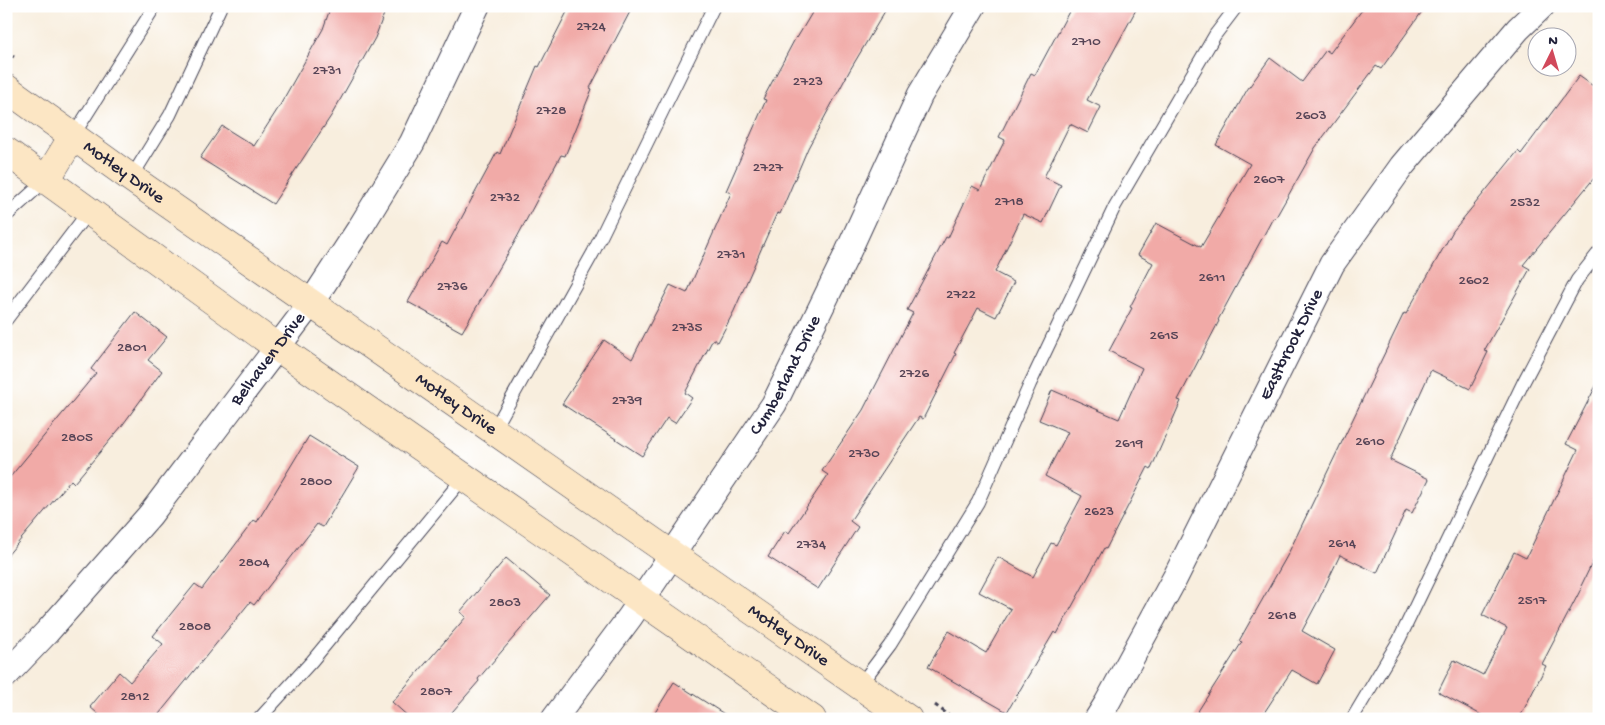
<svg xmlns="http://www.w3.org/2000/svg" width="1605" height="725" viewBox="0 0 1605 725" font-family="'Gochi Hand',sans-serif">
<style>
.building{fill:#f1aaa7}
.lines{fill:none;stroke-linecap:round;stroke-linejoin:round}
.service-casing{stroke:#424153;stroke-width:14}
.minor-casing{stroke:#424153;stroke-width:27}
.secondary-casing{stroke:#424153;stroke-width:29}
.path{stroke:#424153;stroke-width:3;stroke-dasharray:4 4;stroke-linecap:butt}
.service{stroke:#fff;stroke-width:12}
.minor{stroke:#fff;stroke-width:25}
.secondary{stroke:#fce6c4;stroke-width:28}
.labels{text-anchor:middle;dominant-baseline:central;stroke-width:4;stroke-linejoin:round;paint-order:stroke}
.number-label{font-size:15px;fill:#564456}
.street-label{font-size:18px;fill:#22223b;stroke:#fff}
</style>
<rect width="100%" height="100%" fill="#fff"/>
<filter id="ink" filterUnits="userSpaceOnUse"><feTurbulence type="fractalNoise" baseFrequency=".02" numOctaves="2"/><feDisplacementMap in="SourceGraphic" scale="10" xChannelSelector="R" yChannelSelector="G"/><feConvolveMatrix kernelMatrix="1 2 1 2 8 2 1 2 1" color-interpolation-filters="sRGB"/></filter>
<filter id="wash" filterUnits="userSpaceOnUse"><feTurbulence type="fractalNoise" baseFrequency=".0096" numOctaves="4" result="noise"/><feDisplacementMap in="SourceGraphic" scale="20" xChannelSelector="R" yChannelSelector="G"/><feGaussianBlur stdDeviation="1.12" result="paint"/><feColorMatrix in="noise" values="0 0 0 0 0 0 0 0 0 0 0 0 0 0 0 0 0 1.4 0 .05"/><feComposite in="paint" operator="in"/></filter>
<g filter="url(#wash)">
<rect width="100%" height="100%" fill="#f8eede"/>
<g id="blocks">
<!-- building -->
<g class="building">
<path d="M331,6H387L375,38L331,116L273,204L200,158L222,126L254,146L279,107L323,29Z"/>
<path d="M570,6H633L590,88L592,89L565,156L561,155L514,243L462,332L408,302L442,242L447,245L497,152L500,154L537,66L539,67Z"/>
<path d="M816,6H888L850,70L808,148L780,214L777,213L734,311L718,342L713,339L685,393L692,398L675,423L667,418L642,456L562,404L604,340L632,359L670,285L687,293L731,193L726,191L766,100L763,99L796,37L797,38Z"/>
<path d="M1072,6H1138L1087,100L1101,107L1088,133L1070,124L1044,177L1061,185L1043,223L1023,214L995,272L1014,282L996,317L978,308L954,353L956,354L923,419L919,417L850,521L858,527L818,589L768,557L785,531L789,533L828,475L822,471L863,410L913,313L907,310L946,237L948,238L972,186L980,190L1005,140L999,137L1031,73L1035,75Z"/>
<path d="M1365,6H1426L1381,69L1376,66L1315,148L1275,219L1273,218L1218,320L1219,321L1178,400L1181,401L1151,469L1148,467L1106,549L1104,548L1057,634L1054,632L1007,712L928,667L949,631L986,653L1011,609L979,592L998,557L1033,577L1051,543L1056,545L1082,496L1045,476L1068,432L1039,420L1052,390L1119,419L1142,368L1109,351L1132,308L1130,307L1153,263L1138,255L1156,223L1201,247L1250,164L1216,145L1247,90L1270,58L1302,82L1326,50L1330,53Z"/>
<path d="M1579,76L1599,90V172L1523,265L1530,269L1484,351L1488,352L1470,389L1431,370L1390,460L1429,479L1412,513L1406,510L1377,573L1340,555L1318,601L1302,631L1335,650L1317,684L1292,670L1260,719H1193L1242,642L1239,641L1287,556L1404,313L1406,314L1453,231L1518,151L1521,154Z"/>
<path d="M135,312L167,337L148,360L162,371L121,427L74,483L71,480L6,557V482L96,373L91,369Z"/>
<path d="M1599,380V549L1581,586L1582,587L1542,664L1546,666L1519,719H1489L1438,692L1454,660L1483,675L1507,628L1482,615L1514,552L1526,558L1578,450L1566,444Z"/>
<path d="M309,436L359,467L323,527L317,524L254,605L250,602L155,719H104L90,707L119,672L130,682L163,644L153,636L195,584L202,589L254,520L257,522Z"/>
<path d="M506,558L550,595L478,679L479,681L446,719H411L392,702L466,617L460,612Z"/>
<path d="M674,682L732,719H651Z"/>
</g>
</g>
</g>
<g filter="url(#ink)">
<use href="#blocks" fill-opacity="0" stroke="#424153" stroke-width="1"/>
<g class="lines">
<defs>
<g id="service">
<path d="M73,136L155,6"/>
<path d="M131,178L170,115L221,6"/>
<path d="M6,216L46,180"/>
<path d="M6,320L89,211"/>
<path d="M494,430L593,253L714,6"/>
<path d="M860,685L890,645L978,502L1030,384L1115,206L1215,35L1237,6"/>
<path d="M259,719L312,661L464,477"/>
<path d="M1352,719L1399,640L1523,383L1577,280L1599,252"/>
</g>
<g id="minor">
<path id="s1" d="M6,675L47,632L150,515L311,303L360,228L412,143L477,6"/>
<path id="s2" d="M554,719L630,617L774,404L847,254L920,95L973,6"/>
<path id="s3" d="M1097,719L1107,703L1175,578L1332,264L1402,166L1518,29L1542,6"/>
</g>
<g id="secondary">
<path id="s4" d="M6,88L131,178L908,719"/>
<path d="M6,151L277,347L812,719"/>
<path d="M46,180L73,136"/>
</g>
</defs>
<!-- service casing -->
<use href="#service" class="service-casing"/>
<!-- minor casing -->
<use href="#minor" class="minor-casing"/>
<!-- secondary casing -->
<use href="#secondary" class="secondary-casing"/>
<!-- path -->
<g class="path">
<path d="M6,52L14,57"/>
<path d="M935,705L954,719"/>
</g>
<!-- service -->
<use href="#service" class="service"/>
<!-- minor -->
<use href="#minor" class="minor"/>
<!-- secondary -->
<use href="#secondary" class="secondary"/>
</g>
</g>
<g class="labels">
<!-- number labels -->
<g class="number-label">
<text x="591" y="27">2724</text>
<text x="1086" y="42">2710</text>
<text x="327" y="71">2731</text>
<text x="808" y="82">2723</text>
<text x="551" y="111">2728</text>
<text x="1311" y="116">2603</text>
<text x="768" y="168">2727</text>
<text x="1269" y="180">2607</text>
<text x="505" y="198">2732</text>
<text x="1009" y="202">2718</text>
<text x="1525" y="203">2532</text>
<text x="731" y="255">2731</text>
<text x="1212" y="278">2611</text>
<text x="1474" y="281">2602</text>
<text x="452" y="287">2736</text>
<text x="961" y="295">2722</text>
<text x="687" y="328">2735</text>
<text x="1164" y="336">2615</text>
<text x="132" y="348">2801</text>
<text x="914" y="374">2726</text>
<text x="627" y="401">2739</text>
<text x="77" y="438">2805</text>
<text x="1370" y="442">2610</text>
<text x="1129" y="444">2619</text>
<text x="864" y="454">2730</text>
<text x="316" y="482">2800</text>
<text x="1099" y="512">2623</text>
<text x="1342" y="544">2614</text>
<text x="811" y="545">2734</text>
<text x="254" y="563">2804</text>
<text x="1532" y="601">2517</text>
<text x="505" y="603">2803</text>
<text x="1282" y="616">2618</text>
<text x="195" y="627">2808</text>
<text x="436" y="692">2807</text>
<text x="135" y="697">2812</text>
</g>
<!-- street labels -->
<g class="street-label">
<text stroke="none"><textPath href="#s4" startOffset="145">Motley Drive</textPath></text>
<text stroke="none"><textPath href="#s3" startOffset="422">Eastbrook Drive</textPath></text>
<text stroke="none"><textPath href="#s1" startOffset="411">Belhaven Drive</textPath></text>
<text stroke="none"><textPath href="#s2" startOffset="415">Cumberland Drive</textPath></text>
<text stroke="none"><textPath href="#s4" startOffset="550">Motley Drive</textPath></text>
<text stroke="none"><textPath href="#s4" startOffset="955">Motley Drive</textPath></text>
</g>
</g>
<!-- margin -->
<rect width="1605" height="725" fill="none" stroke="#fff" stroke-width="25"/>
<!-- north arrow -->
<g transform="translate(1552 52) rotate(5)"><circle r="24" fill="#ffffff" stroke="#a7a7b1"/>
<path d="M0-4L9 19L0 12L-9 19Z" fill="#d1495b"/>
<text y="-8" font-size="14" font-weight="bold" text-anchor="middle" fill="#22223b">N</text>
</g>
</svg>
